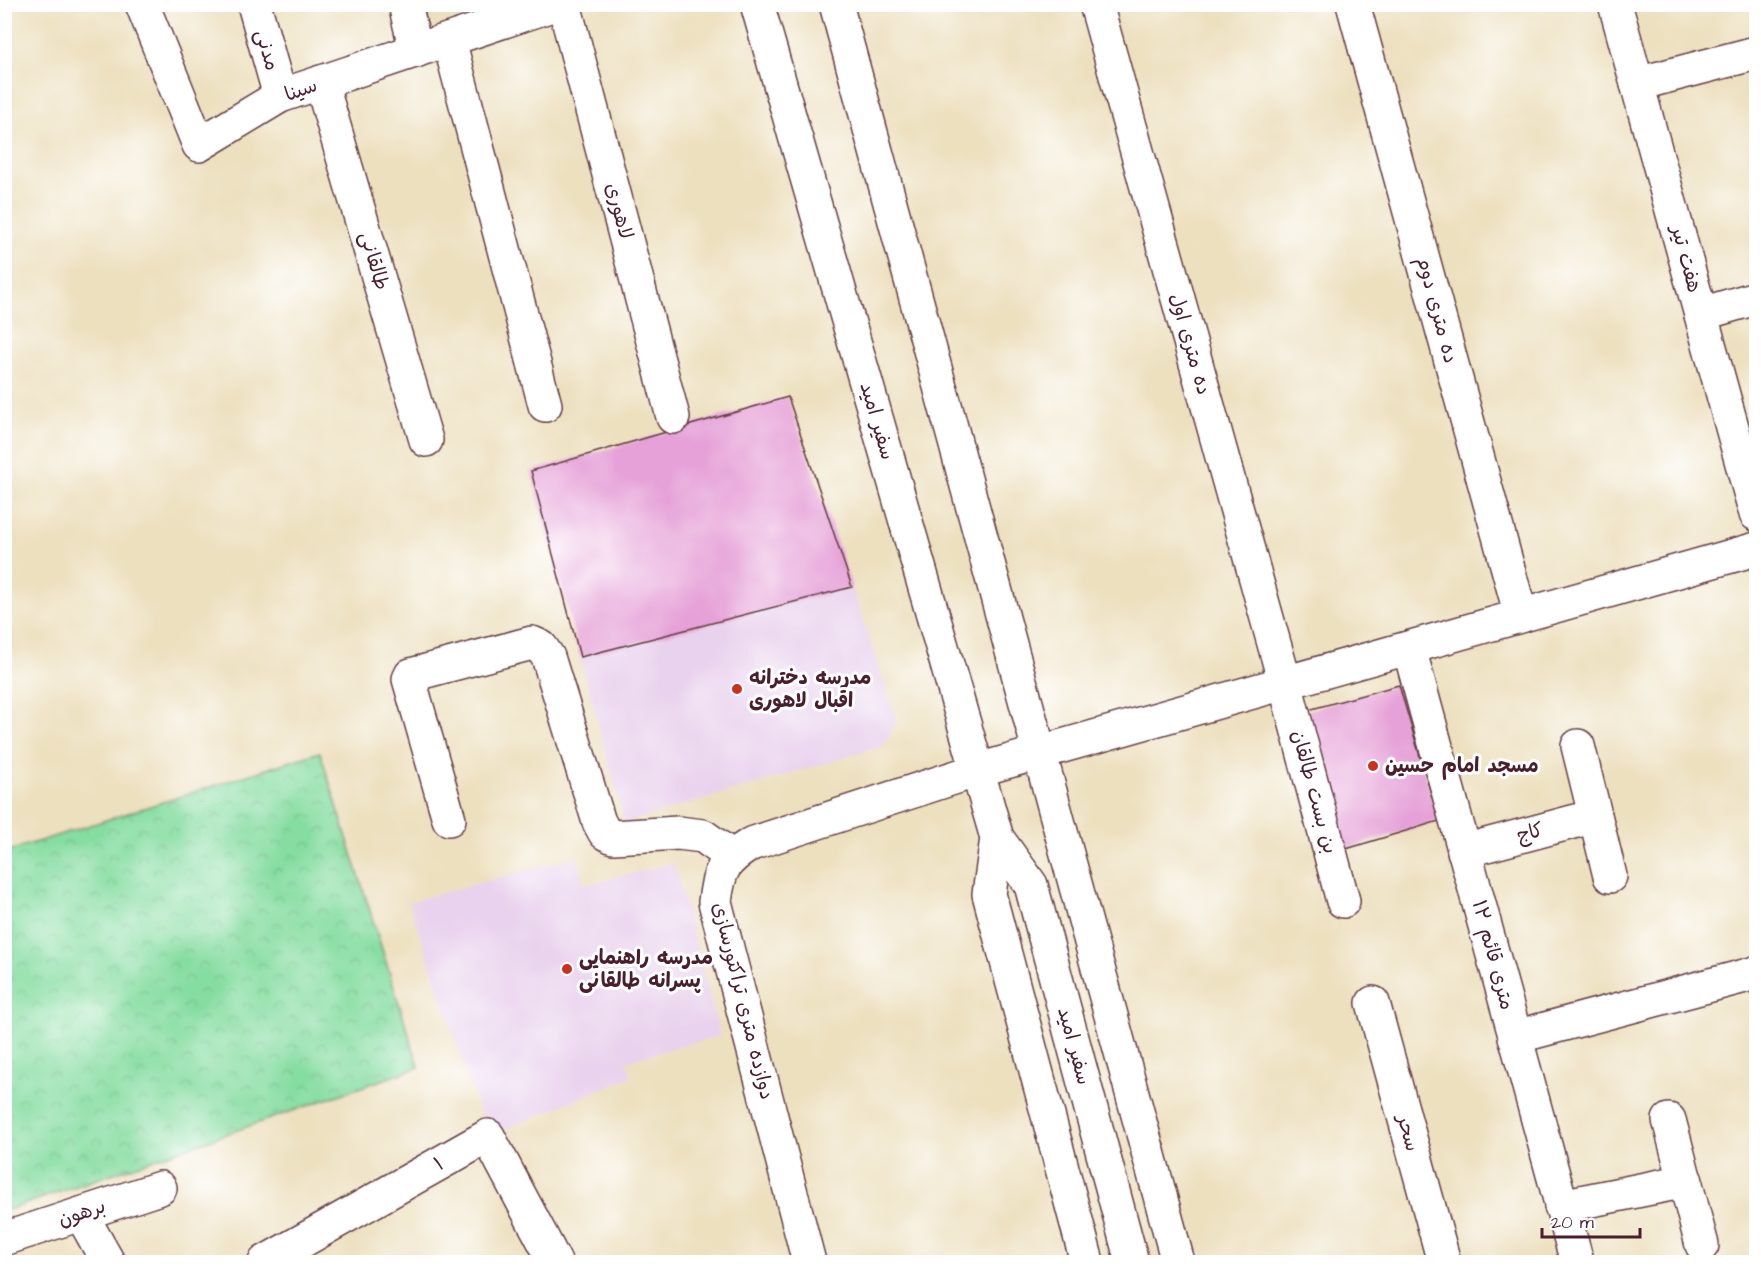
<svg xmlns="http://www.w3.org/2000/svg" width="1761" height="1267" viewBox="0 0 1761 1267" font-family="'Architects Daughter','Playpen Sans Arabic',sans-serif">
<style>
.built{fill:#e9d2ed}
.park{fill:url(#park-crowns);stroke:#687e66;stroke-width:1.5}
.building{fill:#e6a2d8}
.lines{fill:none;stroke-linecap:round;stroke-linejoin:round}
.minor-casing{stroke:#623c41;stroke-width:36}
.major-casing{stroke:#623c41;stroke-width:36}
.minor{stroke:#fff;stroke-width:33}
.major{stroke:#fff;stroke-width:33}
.poi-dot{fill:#c8321e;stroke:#fff;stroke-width:2}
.labels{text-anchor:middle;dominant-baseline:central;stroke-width:6;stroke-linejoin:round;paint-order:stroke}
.street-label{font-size:20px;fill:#4a1f2b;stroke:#fff}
.poi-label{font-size:20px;font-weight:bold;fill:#4a1f2b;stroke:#fff;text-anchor:start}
</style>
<defs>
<pattern id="park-crowns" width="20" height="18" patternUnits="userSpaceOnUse" patternTransform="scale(1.5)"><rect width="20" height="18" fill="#86dda1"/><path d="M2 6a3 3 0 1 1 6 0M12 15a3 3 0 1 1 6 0" fill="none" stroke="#75bd8b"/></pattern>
</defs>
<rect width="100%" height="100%" fill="#fff"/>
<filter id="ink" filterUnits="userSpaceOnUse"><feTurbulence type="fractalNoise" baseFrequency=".0167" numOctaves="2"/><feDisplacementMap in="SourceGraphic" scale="12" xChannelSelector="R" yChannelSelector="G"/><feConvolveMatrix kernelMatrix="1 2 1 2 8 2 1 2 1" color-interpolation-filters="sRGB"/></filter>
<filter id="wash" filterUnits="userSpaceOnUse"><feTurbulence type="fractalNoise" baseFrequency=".008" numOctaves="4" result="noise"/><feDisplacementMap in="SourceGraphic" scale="24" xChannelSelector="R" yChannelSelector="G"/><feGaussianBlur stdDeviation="1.35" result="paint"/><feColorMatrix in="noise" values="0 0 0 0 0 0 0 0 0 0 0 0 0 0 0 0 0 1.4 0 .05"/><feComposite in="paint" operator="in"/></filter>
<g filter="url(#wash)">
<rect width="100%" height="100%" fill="#ede0bf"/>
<!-- built -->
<g class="built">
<path d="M852,587L897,721L883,746L625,823L580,657Z"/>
<path d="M576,857L585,885L674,863L720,1036L626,1061L632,1076L488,1136L409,902Z"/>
</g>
<!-- park -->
<path class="park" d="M320,752L419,1067L5,1211V852Z"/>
<g id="blocks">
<!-- building -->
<g class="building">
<path d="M788,397L852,587L580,657L531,471Z"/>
<path d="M1399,685L1439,821L1346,849L1308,710Z"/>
</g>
</g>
</g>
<g filter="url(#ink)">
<use href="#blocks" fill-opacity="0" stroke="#623c41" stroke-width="1.5"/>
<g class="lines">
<defs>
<g id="minor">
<path d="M142,4L199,145L280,96L555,4"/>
<path d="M254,4L280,96"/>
<path d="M405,4L416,51"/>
<path d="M564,4L673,417"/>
<path d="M836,4L1178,1262"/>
<path d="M1096,4L1285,683L1343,901"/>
<path d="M1353,4L1521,616"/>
<path d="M1615,4L1756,514"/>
<path d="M449,40L545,405"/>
<path d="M321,82L426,440"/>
<path d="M1637,84L1756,53"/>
<path d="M1701,314L1756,298"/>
<path d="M1409,648L1577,1262"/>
<path d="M1578,746L1610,876"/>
<path d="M449,819L409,679L411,675L532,643L541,647L548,657L599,822L605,833L613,837L678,833L703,836L731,856"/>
<path d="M1464,851L1595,816"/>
<path d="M1373,1003L1444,1262"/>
<path d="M1515,1037L1756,973"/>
<path d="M1669,1120L1702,1245"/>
<path d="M1561,1206L1686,1181"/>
<path d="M81,1214L108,1262"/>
<path d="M4,1239L160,1188"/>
<path d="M265,1262L488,1136L555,1262"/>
<path d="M809,1262L715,902C719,870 723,861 751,844L978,770L1756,549"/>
</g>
<g id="major">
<path d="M757,4L997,838L1031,885L1132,1262"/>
<path d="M997,838L989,894L1087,1262"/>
</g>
</defs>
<!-- minor casing -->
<use href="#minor" class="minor-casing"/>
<!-- major casing -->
<use href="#major" class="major-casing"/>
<!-- minor -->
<use href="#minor" class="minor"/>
<!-- major -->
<use href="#major" class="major"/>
</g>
</g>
<!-- markers -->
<g class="poi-dot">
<circle cx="737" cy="689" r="6"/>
<circle cx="1373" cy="766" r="6"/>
<circle cx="567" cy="969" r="6"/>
</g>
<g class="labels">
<!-- street labels -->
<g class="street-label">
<text transform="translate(267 50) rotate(74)">مدنی</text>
<text transform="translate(301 90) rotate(-20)">سینا</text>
<text transform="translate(619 211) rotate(75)">لاهوری</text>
<text transform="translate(1686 259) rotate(75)">هفت تیر</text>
<text transform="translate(374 261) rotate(74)">طالقانی</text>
<text transform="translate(1437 310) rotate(75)">ده متری دوم</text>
<text transform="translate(1190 344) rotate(74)">ده متری اول</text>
<text transform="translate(877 421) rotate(74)">سفیر امید</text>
<text transform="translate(1314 792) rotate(75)">بن بست طالقان</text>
<text transform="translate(1530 833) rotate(-15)">کاج</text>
<text transform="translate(1493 955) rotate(75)">۱۲ متری قائم</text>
<text transform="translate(743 1001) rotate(76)">دوازده متری تراکتورسازی</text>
<text transform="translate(1074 1046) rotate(75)">سفیر امید</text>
<text transform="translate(1408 1133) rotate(75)">سحر</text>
<text transform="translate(439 1164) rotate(-30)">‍۱</text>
<text transform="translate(82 1213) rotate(-18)">برهون</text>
</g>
<!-- poi labels -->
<g class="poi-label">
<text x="749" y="678">مدرسه دخترانه<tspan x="749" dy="23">اقبال لاهوری</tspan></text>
<text x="1385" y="766">مسجد امام حسین</text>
<text x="579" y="958">مدرسه راهنمایی<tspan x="579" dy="23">پسرانه طالقانی</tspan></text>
</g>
</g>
<!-- margin -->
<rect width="1761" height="1267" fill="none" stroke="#fff" stroke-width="24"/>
<!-- scale -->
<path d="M1542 1228v9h98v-9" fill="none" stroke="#4a1f2b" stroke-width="3"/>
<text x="1551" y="1228" font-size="18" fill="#4a1f2b" stroke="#ffffff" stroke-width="4.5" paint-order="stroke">20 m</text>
</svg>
